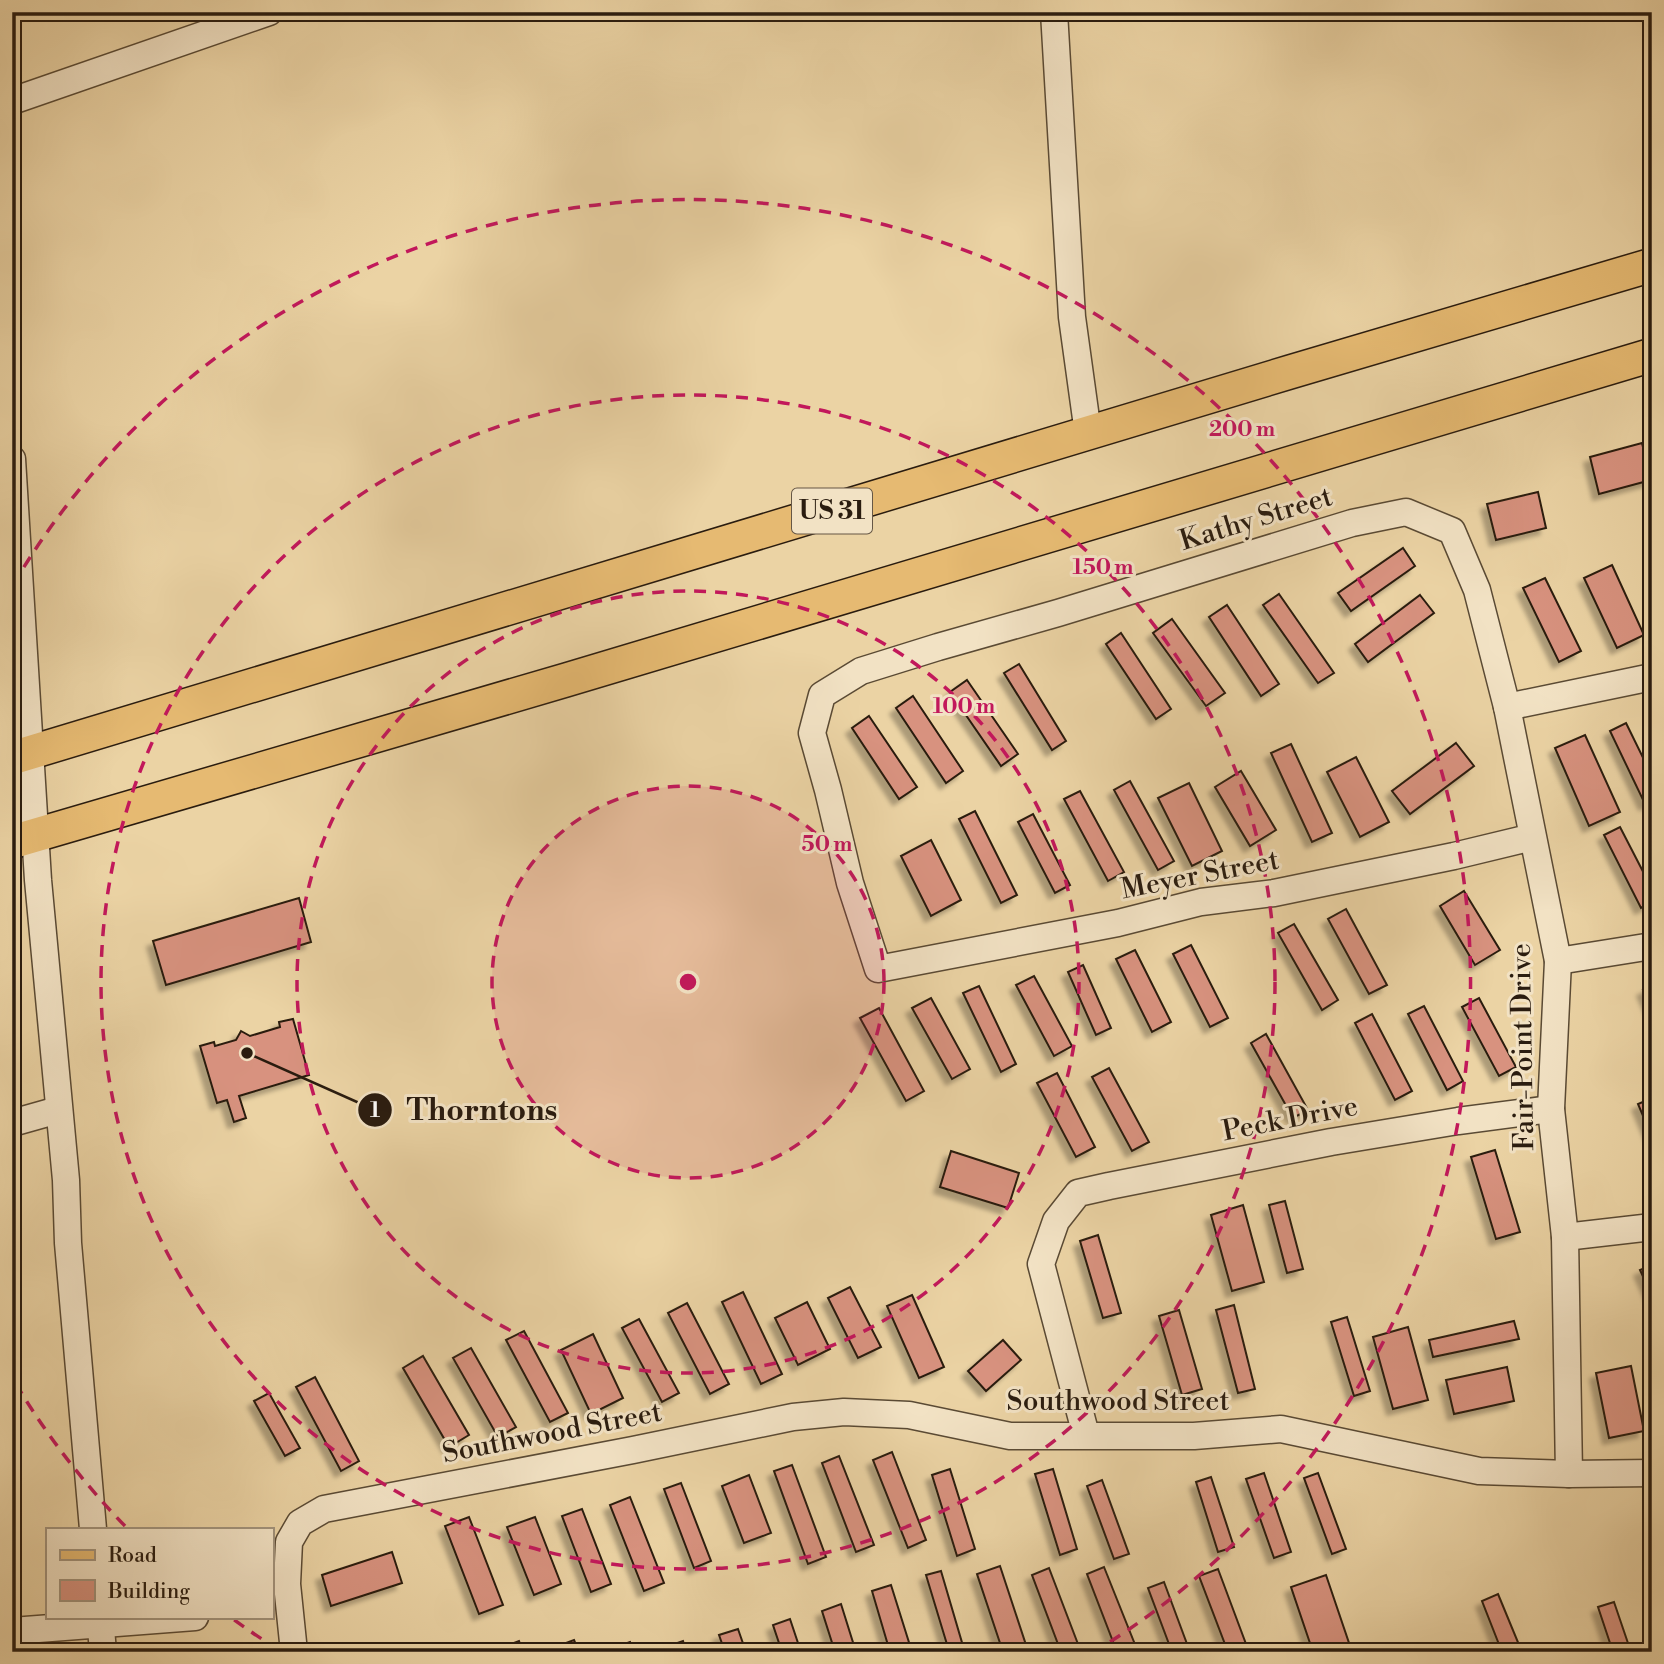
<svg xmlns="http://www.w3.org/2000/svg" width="1664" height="1664" viewBox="0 0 1664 1664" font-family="'Libre Bodoni',serif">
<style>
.building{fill:#d8927f;stroke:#2a1c0f;stroke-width:2;filter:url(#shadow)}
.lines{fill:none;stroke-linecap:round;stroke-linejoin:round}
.minor-casing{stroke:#5a4a34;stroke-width:29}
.major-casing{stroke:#2a1c0f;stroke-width:36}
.minor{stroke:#f2e2c4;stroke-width:26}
.major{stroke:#e6ba72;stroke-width:33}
.ring{fill:none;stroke:#c2185b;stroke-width:3.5;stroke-dasharray:12 9}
.labels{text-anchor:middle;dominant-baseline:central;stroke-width:6;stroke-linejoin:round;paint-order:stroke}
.shield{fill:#f2e2c4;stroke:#665745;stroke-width:2}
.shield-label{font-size:26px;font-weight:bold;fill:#2a1c0f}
.street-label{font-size:28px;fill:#2a1c0f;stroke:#f2e2c4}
.centre{fill:#c2185b;stroke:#f2e2c4;stroke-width:3.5}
.ring-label{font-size:21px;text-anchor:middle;font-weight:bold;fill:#c2185b;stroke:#f2e2c4;stroke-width:6;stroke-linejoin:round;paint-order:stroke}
.leader{fill:none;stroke:#2a1c0f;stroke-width:2.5}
.callout-dot{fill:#2a1c0f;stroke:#f2e2c4;stroke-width:2.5}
.mark-label{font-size:21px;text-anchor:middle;font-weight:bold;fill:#fff}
.callout-label{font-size:30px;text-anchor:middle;font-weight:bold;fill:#2a1c0f;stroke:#f2e2c4;stroke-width:6;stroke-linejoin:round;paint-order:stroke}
</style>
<defs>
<filter id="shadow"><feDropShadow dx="-6" dy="6" stdDeviation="2" flood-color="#0004"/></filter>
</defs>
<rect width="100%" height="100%" fill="#ebd3a4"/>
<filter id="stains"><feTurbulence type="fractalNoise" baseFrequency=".00286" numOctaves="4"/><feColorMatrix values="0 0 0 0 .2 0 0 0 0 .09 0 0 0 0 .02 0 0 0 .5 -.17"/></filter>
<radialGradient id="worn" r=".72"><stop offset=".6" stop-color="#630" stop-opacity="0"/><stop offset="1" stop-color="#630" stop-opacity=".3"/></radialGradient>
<!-- building -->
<g class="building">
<path d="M1642,443L1651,480L1599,494L1590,457Z"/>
<path d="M1538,492L1546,528L1496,540L1487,504Z"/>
<path d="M1403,548L1415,566L1351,611L1338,593Z"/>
<path d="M1612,565L1644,635L1617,648L1584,578Z"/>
<path d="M1545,578L1581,651L1559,662L1523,588Z"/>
<path d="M1279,594L1334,673L1318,683L1263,605Z"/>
<path d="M1420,595L1434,613L1368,662L1355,644Z"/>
<path d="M1227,605L1279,684L1261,696L1209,617Z"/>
<path d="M1172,619L1225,693L1206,706L1153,633Z"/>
<path d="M1121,633L1171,709L1156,719L1106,644Z"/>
<path d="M1019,664L1066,741L1052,750L1004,673Z"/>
<path d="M967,680L1018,754L1001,766L950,692Z"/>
<path d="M913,696L963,771L946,783L896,708Z"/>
<path d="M869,716L917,787L899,799L852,728Z"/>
<path d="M1626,723L1652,776V801L1645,804L1610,731Z"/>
<path d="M1585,735L1620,812L1589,826L1555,748Z"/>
<path d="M1456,743L1474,766L1410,814L1392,791Z"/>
<path d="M1291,744L1332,833L1312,842L1271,753Z"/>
<path d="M1356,757L1389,822L1360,837L1327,772Z"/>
<path d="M1241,771L1276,830L1250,846L1215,787Z"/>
<path d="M1130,781L1174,861L1158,870L1114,790Z"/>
<path d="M1189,783L1222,851L1192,866L1158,798Z"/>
<path d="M1080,791L1124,872L1108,881L1064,799Z"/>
<path d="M975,811L1017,895L1001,903L959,819Z"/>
<path d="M1033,814L1070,885L1055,893L1018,822Z"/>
<path d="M1620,827L1652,889V902L1641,908L1604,835Z"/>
<path d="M931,840L961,900L931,916L901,856Z"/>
<path d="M1464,891L1500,950L1475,965L1440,906Z"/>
<path d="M299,898L311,942L166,985L153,941Z"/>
<path d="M1346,909L1387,985L1369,994L1328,919Z"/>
<path d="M1294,924L1338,1000L1322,1010L1278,933Z"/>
<path d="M1191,945L1228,1018L1210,1027L1173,954Z"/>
<path d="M1135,950L1171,1022L1152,1032L1116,959Z"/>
<path d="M1083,965L1111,1028L1096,1035L1068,972Z"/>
<path d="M1034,976L1072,1046L1054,1056L1016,985Z"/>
<path d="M979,986L1016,1064L1001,1072L963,993Z"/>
<path d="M1652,986V1010L1643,990Z"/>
<path d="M931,998L970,1069L952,1079L912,1008Z"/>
<path d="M1479,998L1516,1067L1499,1076L1462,1007Z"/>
<path d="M1424,1006L1463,1081L1447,1090L1408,1014Z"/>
<path d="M879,1008L924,1091L906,1101L860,1018Z"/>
<path d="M1372,1014L1412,1091L1395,1100L1355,1023Z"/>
<path d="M293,1019L309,1075L239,1096L246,1118L234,1122L227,1100L217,1103L200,1046L214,1042L215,1046L236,1040L241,1031L250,1036L280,1027L279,1022Z"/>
<path d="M1266,1034L1308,1110L1293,1118L1251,1043Z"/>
<path d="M1109,1068L1149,1142L1132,1151L1092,1077Z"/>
<path d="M1057,1073L1095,1147L1076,1157L1037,1083Z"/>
<path d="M1652,1098V1137L1638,1104Z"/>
<path d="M1495,1150L1520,1232L1496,1239L1471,1157Z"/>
<path d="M951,1151L1019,1173L1008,1208L940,1187Z"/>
<path d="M1285,1201L1303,1269L1287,1273L1269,1205Z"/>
<path d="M1243,1205L1264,1282L1232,1291L1211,1215Z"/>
<path d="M1098,1235L1121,1313L1103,1318L1080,1241Z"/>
<path d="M1652,1265V1296L1640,1270Z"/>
<path d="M850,1287L881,1347L858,1358L828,1298Z"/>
<path d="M743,1292L782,1374L761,1384L722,1302Z"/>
<path d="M912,1295L944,1367L919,1378L887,1306Z"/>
<path d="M807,1302L830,1349L798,1365L775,1318Z"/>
<path d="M687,1303L729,1384L710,1394L668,1313Z"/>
<path d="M1234,1305L1255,1389L1238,1393L1216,1310Z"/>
<path d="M1179,1310L1202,1389L1182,1395L1159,1316Z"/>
<path d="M1347,1317L1370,1391L1354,1396L1331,1322Z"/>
<path d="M639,1319L679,1393L662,1402L622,1328Z"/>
<path d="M1514,1321L1519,1339L1433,1357L1429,1340Z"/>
<path d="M1408,1327L1428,1400L1393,1409L1373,1337Z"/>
<path d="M524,1331L568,1413L550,1422L506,1340Z"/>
<path d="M593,1334L623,1398L591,1414L561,1350Z"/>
<path d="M1003,1340L1021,1360L986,1391L968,1371Z"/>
<path d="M471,1348L516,1427L498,1437L453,1358Z"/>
<path d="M423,1356L469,1435L449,1447L403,1368Z"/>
<path d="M1631,1366L1644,1431L1609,1438L1596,1373Z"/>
<path d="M1507,1367L1514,1401L1454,1414L1446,1380Z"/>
<path d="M315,1377L359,1461L341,1471L296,1387Z"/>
<path d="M269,1393L300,1448L285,1456L254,1401Z"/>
<path d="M892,1452L926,1540L908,1548L873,1460Z"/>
<path d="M839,1456L874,1545L856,1552L822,1463Z"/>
<path d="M792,1465L826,1557L808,1564L774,1471Z"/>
<path d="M950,1469L975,1549L957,1556L932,1475Z"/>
<path d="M1053,1469L1077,1549L1060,1555L1035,1474Z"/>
<path d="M1264,1473L1291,1552L1274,1558L1246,1479Z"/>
<path d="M1318,1473L1346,1549L1332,1554L1304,1478Z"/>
<path d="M749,1475L771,1533L744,1543L722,1486Z"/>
<path d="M1211,1477L1234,1547L1218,1552L1196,1482Z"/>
<path d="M1102,1480L1129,1554L1114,1559L1087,1486Z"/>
<path d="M681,1483L711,1561L694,1568L664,1489Z"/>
<path d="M630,1497L664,1583L644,1591L610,1505Z"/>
<path d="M582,1509L611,1584L591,1592L562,1516Z"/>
<path d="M469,1517L503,1605L479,1614L445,1526Z"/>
<path d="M535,1517L561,1584L534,1595L507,1527Z"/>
<path d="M392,1552L402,1583L331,1606L322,1575Z"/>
<path d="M1000,1566L1027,1648L1016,1652H1003L977,1574Z"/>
<path d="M1104,1567L1138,1652H1117L1087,1574Z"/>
<path d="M1049,1568L1081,1652H1061L1032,1575Z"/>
<path d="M1218,1569L1249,1652H1228L1199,1576Z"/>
<path d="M941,1571L963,1646L949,1651L926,1575Z"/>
<path d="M1326,1575L1349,1643L1324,1652H1313L1291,1587Z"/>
<path d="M1164,1582L1190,1652H1172L1148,1588Z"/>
<path d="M891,1585L912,1652H890L872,1591Z"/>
<path d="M1498,1594L1522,1652H1502L1482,1601Z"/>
<path d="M1614,1602L1631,1652H1613L1598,1607Z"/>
<path d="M841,1604L856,1652H835L822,1611Z"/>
<path d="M790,1619L801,1652H782L773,1625Z"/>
<path d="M738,1629L746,1652H725L719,1635Z"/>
<path d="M574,1640L579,1652H557L555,1647Z"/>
<path d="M519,1641L523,1652H502L501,1648Z"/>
<path d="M683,1641L686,1652H667L666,1647Z"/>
<path d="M630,1642L633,1652H614L613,1648Z"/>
</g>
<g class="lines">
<defs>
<g id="minor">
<path d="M1054,12L1072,317L1088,433"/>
<path d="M12,101L269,12"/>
<path d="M12,459L38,880L66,1180L68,1243L93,1529"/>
<path d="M1507,707L1652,677"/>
<path d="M1533,837L1454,856L1274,893L1201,902L1118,923L878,969L850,883L828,790L812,733L822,695L861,671L938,647L1058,613L1352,523L1406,512L1452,531L1477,590L1507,707L1558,961L1551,1109L1565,1237L1569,1474"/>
<path d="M1558,961L1652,946"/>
<path d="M12,1123L58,1110"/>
<path d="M1565,1237L1652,1227"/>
<path d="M1086,1435L1041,1264L1056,1221L1078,1193L1109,1186L1331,1142L1458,1121L1551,1109"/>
<path d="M100,1617L103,1652"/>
<path d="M12,1631L195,1617"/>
<path d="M294,1652L287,1584L289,1542L300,1523L324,1509L633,1450L793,1417L844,1412L909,1415L1010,1436H1194L1281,1429L1479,1471L1569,1474L1652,1473"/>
</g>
<g id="major">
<path d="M12,758L1290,372L1652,265"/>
<path d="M12,842L566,680L1652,355"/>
</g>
</defs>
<!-- minor casing -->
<use href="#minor" class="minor-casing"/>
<!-- major casing -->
<use href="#major" class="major-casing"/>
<!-- minor -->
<use href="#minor" class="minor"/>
<!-- major -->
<use href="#major" class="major"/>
</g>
<!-- distance rings -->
<circle cx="688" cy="982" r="196" fill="#c2185b" fill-opacity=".12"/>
<g class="ring">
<circle cx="688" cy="982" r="196"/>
<circle cx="688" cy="982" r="391"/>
<circle cx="688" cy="982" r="587"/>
<path d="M279 1650A783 783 0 0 1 233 1619M125 1526A783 783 0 0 1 13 1379M13 585A783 783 0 1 1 1097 1650"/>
</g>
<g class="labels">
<!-- shield labels -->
<rect class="shield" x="792" y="488.5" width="80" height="45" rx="5"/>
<g class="shield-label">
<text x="832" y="511">US 31</text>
</g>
<!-- street labels -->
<g class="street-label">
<text transform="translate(1256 519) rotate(-17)">Kathy Street</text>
<text transform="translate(1200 875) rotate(-11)">Meyer Street</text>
<text transform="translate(1523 1047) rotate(-91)">Fair-Point Drive</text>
<text transform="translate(1290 1119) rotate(-11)">Peck Drive</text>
<text x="1118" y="1401">Southwood Street</text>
<text transform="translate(552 1433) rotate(-11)">Southwood Street</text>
</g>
</g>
<circle cx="688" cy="982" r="10" class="centre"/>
<g class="ring-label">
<text x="1242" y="436">200 m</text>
<text x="1103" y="574">150 m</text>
<text x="964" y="713">100 m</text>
<text x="827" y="851">50 m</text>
</g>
<!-- callouts -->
<path class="leader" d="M247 1053L375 1110"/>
<g class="callout-dot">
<circle cx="247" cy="1053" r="7"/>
<circle cx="375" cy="1110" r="18"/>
</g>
<g class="mark-label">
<text x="375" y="1117">1</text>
</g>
<g class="callout-label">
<text x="482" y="1120">Thorntons</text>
</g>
<!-- margin -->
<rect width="1664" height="1664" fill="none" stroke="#ebd3a4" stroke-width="42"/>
<rect x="14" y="14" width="1636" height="1636" fill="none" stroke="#2a1c0f" stroke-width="3.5"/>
<rect x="21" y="21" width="1622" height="1622" fill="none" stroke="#2a1c0f" stroke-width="2"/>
<!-- legend -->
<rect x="46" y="1528" width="228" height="91" fill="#f2e2c4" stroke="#a2937c" stroke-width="2"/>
<rect x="60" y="1550" width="35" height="10" fill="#e6ba72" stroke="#a2937c" stroke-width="2"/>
<text x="108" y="1562" font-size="21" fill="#2a1c0f">Road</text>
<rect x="60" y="1580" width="35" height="21" fill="#d8927f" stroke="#a2937c" stroke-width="2"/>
<text x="108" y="1598" font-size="21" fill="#2a1c0f">Building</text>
<rect width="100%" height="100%" filter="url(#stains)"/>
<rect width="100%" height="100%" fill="url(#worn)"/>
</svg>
